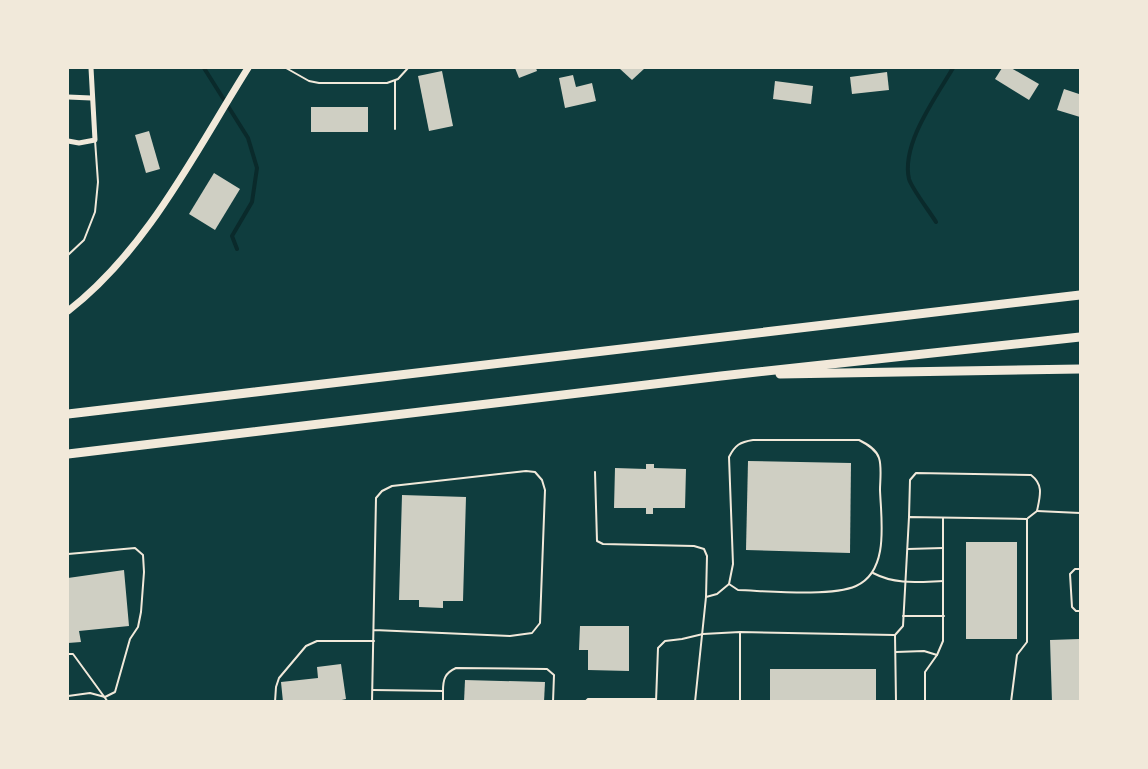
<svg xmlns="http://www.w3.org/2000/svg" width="1148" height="769" viewBox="0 0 1148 769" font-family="Rubik,sans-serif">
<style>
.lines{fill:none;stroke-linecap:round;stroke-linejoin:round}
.stream{stroke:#0a2a2b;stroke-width:4}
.building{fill:#cfcfc3}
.service{stroke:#f1e9da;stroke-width:2}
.minor{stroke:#f1e9da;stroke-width:5}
.tertiary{stroke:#f1e9da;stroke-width:7}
.motorway{stroke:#f1e9da;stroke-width:9}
</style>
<rect width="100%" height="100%" fill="#0f3d3e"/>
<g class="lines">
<!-- stream -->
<g class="stream">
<path d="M204,68L248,138L257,168L252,202L232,236L237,249"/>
<path d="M936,222C930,212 912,189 909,179C901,144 936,97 953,68"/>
</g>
</g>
<!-- building -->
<g class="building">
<path d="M515,68H536L537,71L519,78Z"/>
<path d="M619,68H645L632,80Z"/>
<path d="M1002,68H1011L1039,84L1029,100L995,79Z"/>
<path d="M442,71L453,126L429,131L418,76Z"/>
<path d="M887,72L889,90L852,94L850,77Z"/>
<path d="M573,75L576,87L592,83L596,101L565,108L559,78Z"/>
<path d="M775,81L813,86L811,104L773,99Z"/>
<path d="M1064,89L1079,94L1080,117L1057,110Z"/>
<rect x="311" y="107" width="57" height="25"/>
<path d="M149,131L160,169L146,173L135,135Z"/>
<path d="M214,173L240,189L215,230L189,214Z"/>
<path d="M748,461L851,463L850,553L746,550Z"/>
<path d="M646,464H654V468L686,469L685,508H653V514H646V508H614L615,468L646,469Z"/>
<path d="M402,495L466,497L463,601H443V608L419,607V600H399Z"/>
<rect x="966" y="542" width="51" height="97"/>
<path d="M124,570L129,626L79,631L81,642L68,643V578Z"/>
<path d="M580,626H629V671L588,670V650H579Z"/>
<path d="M1080,639V702H1052L1050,640Z"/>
<path d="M341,664L346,699L333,702H283L281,682L318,678L317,667Z"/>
<rect x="770" y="669" width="106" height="33"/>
<path d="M465,680L545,682L544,702H464Z"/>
</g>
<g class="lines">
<!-- service -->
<g class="service">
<path d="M286,68L309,81L319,83H387L398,79L408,68"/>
<path d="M395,81V129"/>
<path d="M68,255L84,240L95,212L98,182L95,140"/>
<path d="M753,440H859C867,444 876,449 879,458C882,467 880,481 880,490C881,519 890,571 856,586C831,597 768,591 738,590L729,584L733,564L729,457C735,445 740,442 753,440Z"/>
<path d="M595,472L597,541L603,544L694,546L704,549L707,556L706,597"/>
<path d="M1037,511L1080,513"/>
<path d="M909,517L910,480L916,473L1031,475C1044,485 1040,496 1037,511L1028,518"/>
<path d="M908,549L943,548"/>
<path d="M68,554L135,548L143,555L144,572L141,612L138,627L130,639L115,692L105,697L90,693L68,696"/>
<path d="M1080,569H1075L1070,574L1072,607L1076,611H1080"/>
<path d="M873,573C896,585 918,582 943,581"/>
<path d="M903,616H944"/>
<path d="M740,632V702"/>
<path d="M896,652L924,651L937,655"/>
<path d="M68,654H73L108,702"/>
<path d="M373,690L443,691V702"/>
<path d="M443,691C443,679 445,673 456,668L547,669L554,675L553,702"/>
<path d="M275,702L276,687L279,678L306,646L317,641H374"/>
<path d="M372,702L376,498L382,491L392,486L526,471L535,472L542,480L545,490L540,623L532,633L510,636L374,630"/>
<path d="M585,702L588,699H656"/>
<path d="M656,702L658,648L665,641L682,639L703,634L740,632L894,635"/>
<path d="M695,702L706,597L717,594L729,584"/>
<path d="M896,702L895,635L903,626L909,517L1027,519V642L1017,655L1011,702"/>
<path d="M925,702V672L937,655L943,641V518"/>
</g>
<!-- minor -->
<g class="minor">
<path d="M68,97L91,98"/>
<path d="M68,141L79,143L95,140L91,68"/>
</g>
<!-- tertiary -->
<path class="tertiary" d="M68,311C148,249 195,152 248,68"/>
<!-- motorway -->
<g class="motorway">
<path d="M780,374L1080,369"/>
<path d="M68,414L1080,295"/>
<path d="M68,454L721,376L1080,337"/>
</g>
</g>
<!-- border -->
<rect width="1148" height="769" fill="none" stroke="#f1e9da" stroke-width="138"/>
</svg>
